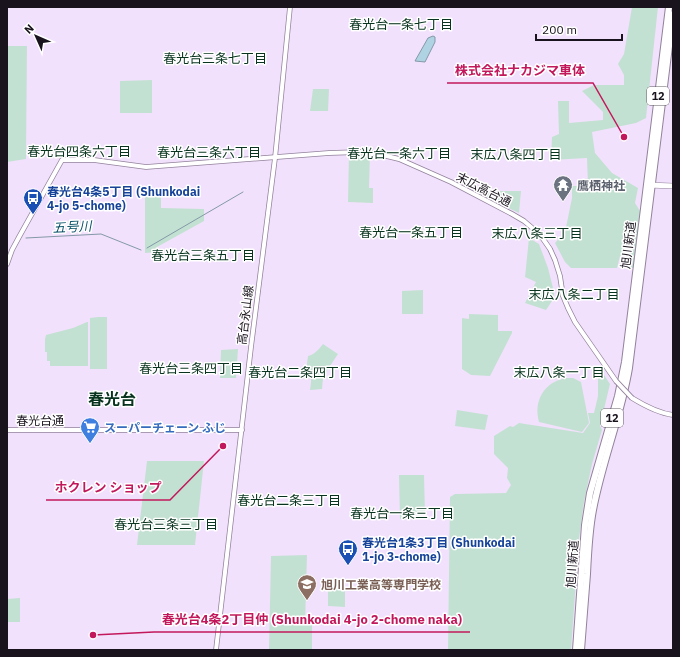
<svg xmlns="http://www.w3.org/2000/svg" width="680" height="657" viewBox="0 0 680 657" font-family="'IBM Plex Sans','Noto Sans JP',sans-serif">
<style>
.green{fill:#c3e1d2}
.water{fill:#b0d3e3;stroke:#8399a8}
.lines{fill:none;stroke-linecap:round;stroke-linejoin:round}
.stream{stroke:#8399a8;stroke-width:1}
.minor-casing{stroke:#92829b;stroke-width:5.5}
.major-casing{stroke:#92829b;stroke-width:6}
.highway-casing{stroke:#92829b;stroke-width:8}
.minor{stroke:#fff;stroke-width:4}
.major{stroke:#fff;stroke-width:5}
.highway{stroke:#fff;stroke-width:6}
.minor-bridge-casing{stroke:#92829b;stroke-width:5.5;stroke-linecap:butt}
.minor-bridge{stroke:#fff;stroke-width:4}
.labels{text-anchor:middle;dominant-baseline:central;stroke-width:3;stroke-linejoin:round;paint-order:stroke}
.shield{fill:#fff;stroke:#5e5a61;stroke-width:1}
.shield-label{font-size:11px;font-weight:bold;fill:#19131d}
.worship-label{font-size:12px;font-weight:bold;fill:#5b616d;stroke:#fff;text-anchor:start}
.street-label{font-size:12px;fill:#19131d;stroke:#fff}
.transit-label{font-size:12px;font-weight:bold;fill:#164399;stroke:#fff;text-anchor:start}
.shop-label{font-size:12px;font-weight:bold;fill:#366cbe;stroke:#fff;text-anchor:start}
.education-label{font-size:12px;font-weight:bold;fill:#785e54;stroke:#fff;text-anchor:start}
.neighbourhood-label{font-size:13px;fill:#08331e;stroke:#fff}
.water-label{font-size:13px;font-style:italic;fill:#095167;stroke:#fff}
.district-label{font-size:16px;font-weight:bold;fill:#08331e;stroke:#fff}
.leader{fill:none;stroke:#c2185b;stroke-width:1.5}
.callout-dot{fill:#c2185b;stroke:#fff;stroke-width:1.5}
.callout-label{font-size:13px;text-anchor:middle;font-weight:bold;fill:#c2185b;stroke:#fff;stroke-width:3;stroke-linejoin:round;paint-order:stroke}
</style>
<rect width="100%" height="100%" fill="#f2e1fc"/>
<!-- green -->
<g class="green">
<path d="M632,7H658L646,118L636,123L592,132L595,153L612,173L638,188L635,203L640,211L634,268H626V255L620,256L617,268H571L565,262L555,243L565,232L572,198V186H588L587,158L551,160L552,137L559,134L558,101H569V123L603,120V112L582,91L594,85H624V75L618,64L624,54Z"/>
<path d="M7,46H27L26,159L7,162Z"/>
<path d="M152,80V113H120V81Z"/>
<path d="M313,89H329L328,111H310Z"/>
<path d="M349,153H370L369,188H373V203L348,202Z"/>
<path d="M145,189H161V208L204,209V221L157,247L156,252L145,253Z"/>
<path d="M28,190H37L40,193L35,202H28Z"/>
<path d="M481,191H521L519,213L480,194Z"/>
<path d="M529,238L539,244L548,268L554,292V298L546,310L525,303L536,282L525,277Z"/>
<path d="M423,290V314H402V291Z"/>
<path d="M469,314L498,315V331H512V333L490,376L471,375L462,369V318L469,319Z"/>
<path d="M98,317H107V369H90V318Z"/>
<path d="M87,322H88V366H50V361H47V352H45V339L46,335L73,328Z"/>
<path d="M323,344L338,354L328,369L323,378L322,389L310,390C311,383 313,375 306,371L308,356C315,354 318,350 323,344Z"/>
<path d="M238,349L236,378H220L221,350Z"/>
<path d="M598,366L610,384L600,426L602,430L592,464L584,502L579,539L571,650H448L450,497L455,494L506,493L511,485L507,478L508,468L494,454V436L510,426L513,427L519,423L583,433L590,423L588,413H594L598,396Z"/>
<path d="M566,378H573L581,382L589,423L582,432L539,422C533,401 544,382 566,378Z"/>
<path d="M457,410L488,415L485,430L455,426Z"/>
<path d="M147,461H204L195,545H137Z"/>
<path d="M399,475H424L425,515L408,516L400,519Z"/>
<path d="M307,555L305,624H312V650H269L271,556Z"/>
<path d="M328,583L345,584V607L328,606Z"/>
<path d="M20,598V622H7V599Z"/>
</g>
<!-- water -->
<path class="water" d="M433,36L435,37V42L425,62L415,61L428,38Z"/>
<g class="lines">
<!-- stream -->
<g class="stream">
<path d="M26,238L101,234L141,250"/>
<path d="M147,248L243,192"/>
</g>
<defs>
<g id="minor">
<path d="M7,264L12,250L19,237L62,160H94L146,167L329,153L360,152L374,153L399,159L451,182L512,214L524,221L537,232L541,236L550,249L555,260L560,276L563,296L568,308L575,322L616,381"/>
<path d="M632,398C645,406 658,413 673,415"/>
<path d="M7,430H242"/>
<path d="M216,650L251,347L275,158L290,7"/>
</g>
<path id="major" d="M648,185L673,186"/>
<g id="highway">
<path d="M576,650L585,525L590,493L618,396L625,362L669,7"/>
<path d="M581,650C583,625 585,599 587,574C588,552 589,531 593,510C602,462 621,416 629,368L673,14"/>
</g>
</defs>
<!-- minor casing -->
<use href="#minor" class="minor-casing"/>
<!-- major casing -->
<use href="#major" class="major-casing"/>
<!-- highway casing -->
<use href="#highway" class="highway-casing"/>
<!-- minor -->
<use href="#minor" class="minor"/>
<!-- major -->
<use href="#major" class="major"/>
<!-- highway -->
<use href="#highway" class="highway"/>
<defs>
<path id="minor-bridge" d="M616,381L632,398"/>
</defs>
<!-- minor-bridge casing -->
<use href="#minor-bridge" class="minor-bridge-casing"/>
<!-- minor-bridge -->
<use href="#minor-bridge" class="minor-bridge"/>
</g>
<!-- icons -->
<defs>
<symbol id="temple-pin" viewBox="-11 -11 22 30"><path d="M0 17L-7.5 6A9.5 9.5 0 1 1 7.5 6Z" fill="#6b7280" stroke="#fff"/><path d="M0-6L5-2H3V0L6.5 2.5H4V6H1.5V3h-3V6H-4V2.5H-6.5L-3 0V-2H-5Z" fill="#fff"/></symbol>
<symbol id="bus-pin" viewBox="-11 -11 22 30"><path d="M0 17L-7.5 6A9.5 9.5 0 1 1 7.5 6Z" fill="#1a4fb4" stroke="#fff"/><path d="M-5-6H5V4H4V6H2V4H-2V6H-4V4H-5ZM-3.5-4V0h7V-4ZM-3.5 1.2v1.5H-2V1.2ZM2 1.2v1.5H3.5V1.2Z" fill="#fff"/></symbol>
<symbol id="supermarket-pin" viewBox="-11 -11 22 30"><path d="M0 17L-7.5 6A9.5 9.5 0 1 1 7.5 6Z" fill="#3f7fe0" stroke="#fff"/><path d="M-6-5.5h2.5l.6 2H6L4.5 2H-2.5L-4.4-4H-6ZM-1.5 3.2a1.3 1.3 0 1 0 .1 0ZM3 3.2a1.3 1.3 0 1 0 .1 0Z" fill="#fff"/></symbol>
<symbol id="school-pin" viewBox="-11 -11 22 30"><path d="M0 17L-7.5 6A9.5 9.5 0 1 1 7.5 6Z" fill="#8d6e63" stroke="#fff"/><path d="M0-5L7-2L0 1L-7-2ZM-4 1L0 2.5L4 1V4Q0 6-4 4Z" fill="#fff"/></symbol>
</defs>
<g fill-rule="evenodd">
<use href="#temple-pin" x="552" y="174" width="22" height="30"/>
<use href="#bus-pin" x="22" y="187" width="22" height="30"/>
<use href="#supermarket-pin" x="79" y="416" width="22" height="30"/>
<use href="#bus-pin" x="337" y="538" width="22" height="30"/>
<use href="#school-pin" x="296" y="573" width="22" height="30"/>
</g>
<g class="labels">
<!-- shield labels -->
<g class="shield">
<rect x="647" y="87" width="22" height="18" rx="3"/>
<rect x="601" y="409" width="22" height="18" rx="3"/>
</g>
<g class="shield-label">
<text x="658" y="96">12</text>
<text x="612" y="418">12</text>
</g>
<!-- worship labels -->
<g class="worship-label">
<text x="577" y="185">鷹栖神社</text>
</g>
<!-- street labels -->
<g class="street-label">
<text transform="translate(484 189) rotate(27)">末広高台通</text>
<text transform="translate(628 245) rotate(-83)">旭川新道</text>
<text transform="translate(245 315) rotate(-83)">高台永山線</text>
<text x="40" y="420">春光台通</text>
<text transform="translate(572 564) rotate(-86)">旭川新道</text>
</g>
<!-- transit labels -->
<g class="transit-label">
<text x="47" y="191">春光台4条5丁目 (Shunkodai<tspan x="47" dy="14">4-jo 5-chome)</tspan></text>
<text x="362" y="542">春光台1条3丁目 (Shunkodai<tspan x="362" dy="14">1-jo 3-chome)</tspan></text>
</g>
<!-- shop labels -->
<g class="shop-label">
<text x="104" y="427">スーパーチェーン ふじ</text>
</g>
<!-- education labels -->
<g class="education-label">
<text x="321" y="584">旭川工業高等専門学校</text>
</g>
<!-- neighbourhood labels -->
<g class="neighbourhood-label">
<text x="401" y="24">春光台一条七丁目</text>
<text x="215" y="58">春光台三条七丁目</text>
<text x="79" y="151">春光台四条六丁目</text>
<text x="209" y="152">春光台三条六丁目</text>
<text x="399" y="153">春光台一条六丁目</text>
<text x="516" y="154">末広八条四丁目</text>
<text x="411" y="232">春光台一条五丁目</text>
<text x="537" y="233">末広八条三丁目</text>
<text x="203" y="255">春光台三条五丁目</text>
<text x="574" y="294">末広八条二丁目</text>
<text x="191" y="368">春光台三条四丁目</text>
<text x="300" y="372">春光台二条四丁目</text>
<text x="559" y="372">末広八条一丁目</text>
<text x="289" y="500">春光台二条三丁目</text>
<text x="402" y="513">春光台一条三丁目</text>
<text x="166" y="524">春光台三条三丁目</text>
</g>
<!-- water labels -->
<g class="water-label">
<text transform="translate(72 227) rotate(-3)">五号川</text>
</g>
<!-- district labels -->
<g class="district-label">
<text x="112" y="399">春光台</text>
</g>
</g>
<!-- callouts -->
<path class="leader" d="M624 137L593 83H447M223 446L170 500H46M93 635L154 632H470"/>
<g class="callout-dot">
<circle cx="624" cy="137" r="4"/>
<circle cx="223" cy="446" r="4"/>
<circle cx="93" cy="635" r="4"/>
</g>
<g class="callout-label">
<text x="520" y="75">株式会社ナカジマ車体</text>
<text x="108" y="492">ホクレン ショップ</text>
<text x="312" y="624">春光台4条2丁目仲 (Shunkodai 4-jo 2-chome naka)</text>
</g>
<!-- border -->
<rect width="680" height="657" fill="none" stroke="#19131d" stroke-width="16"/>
<!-- north arrow -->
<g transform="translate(36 36) rotate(315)" stroke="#ffffff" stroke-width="3" paint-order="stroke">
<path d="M0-3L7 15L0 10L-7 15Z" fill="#19131d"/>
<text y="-6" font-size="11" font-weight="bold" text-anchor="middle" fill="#19131d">N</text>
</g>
<!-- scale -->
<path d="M536 34v6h86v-6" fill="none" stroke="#19131d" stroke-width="2"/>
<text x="542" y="34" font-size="12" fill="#19131d" stroke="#ffffff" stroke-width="3" paint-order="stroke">200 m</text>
</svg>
